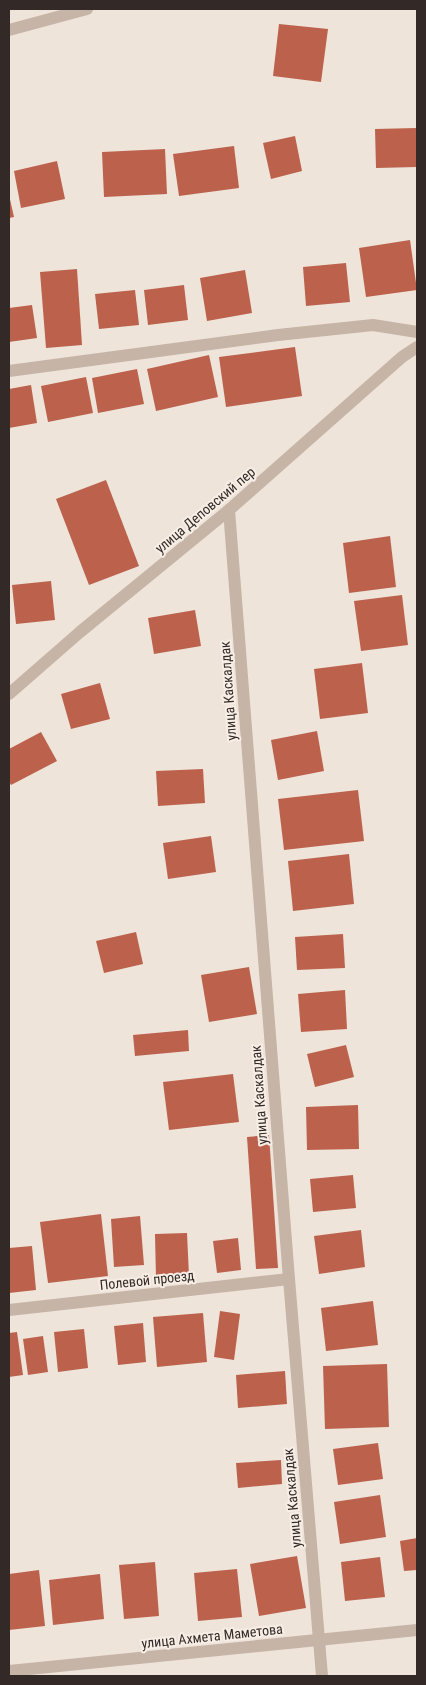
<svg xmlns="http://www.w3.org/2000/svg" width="426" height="1685" viewBox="0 0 426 1685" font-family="'Roboto Condensed',sans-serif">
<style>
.building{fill:#bb614c}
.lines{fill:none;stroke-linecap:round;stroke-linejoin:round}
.minor{stroke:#c6b4a7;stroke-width:12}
.labels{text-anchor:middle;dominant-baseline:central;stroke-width:4;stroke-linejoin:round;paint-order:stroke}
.street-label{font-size:14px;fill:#332a27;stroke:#f7eee6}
</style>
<rect width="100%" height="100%" fill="#efe4da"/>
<!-- building -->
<g class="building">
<path d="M279,24L328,29L321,82L273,76Z"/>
<path d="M417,128V167L376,168L375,129Z"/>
<path d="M295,136L302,171L271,179L263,143Z"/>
<path d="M234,146L239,188L179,196L173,154Z"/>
<path d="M165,149L167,194L104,197L102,152Z"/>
<path d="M57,161L65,199L21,208L14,171Z"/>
<path d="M9,195L14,217L9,218Z"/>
<path d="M410,240L417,290L366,297L359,248Z"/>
<path d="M346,263L350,302L306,306L303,267Z"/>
<path d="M77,269L82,345L46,348L40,272Z"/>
<path d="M245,270L252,313L207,321L200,278Z"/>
<path d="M184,285L188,320L148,325L144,290Z"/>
<path d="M135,290L139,325L99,329L95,294Z"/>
<path d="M32,305L37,338L9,342V308Z"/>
<path d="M295,347L302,396L226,407L219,357Z"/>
<path d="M209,355L218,397L156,411L147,369Z"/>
<path d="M137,369L144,404L98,413L92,378Z"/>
<path d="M86,377L93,413L48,422L41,386Z"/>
<path d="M31,385L37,423L9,428V389Z"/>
<path d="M106,480L139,566L89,585L56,499Z"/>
<path d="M390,536L396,587L349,593L343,543Z"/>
<path d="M51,581L55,620L16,624L12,585Z"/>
<path d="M402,595L408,645L361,651L354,601Z"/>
<path d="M195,610L201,646L154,654L148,618Z"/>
<path d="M362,663L368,713L320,719L314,669Z"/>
<path d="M100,683L110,719L71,729L61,694Z"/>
<path d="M317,731L324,771L278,780L271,740Z"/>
<path d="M41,732L57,761L11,785L9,781V749Z"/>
<path d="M203,769L205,803L158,806L156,771Z"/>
<path d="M358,790L364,841L284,850L278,799Z"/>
<path d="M211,836L216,872L168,879L163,843Z"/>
<path d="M349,854L354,904L293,911L288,861Z"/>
<path d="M136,932L143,964L104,973L96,941Z"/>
<path d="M343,934L345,968L297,970L295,937Z"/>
<path d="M249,967L257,1014L209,1022L201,975Z"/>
<path d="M345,990L347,1029L301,1032L298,994Z"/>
<path d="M188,1030L189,1051L135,1056L133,1035Z"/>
<path d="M346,1045L354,1077L315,1087L307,1054Z"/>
<path d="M233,1074L239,1122L169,1130L163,1082Z"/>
<path d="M358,1105L359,1149L307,1150L306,1107Z"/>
<path d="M269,1135L278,1268L256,1269L247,1137Z"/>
<path d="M353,1175L356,1208L313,1212L310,1179Z"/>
<path d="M101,1214L108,1276L48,1283L40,1222Z"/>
<path d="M140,1216L144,1265L114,1267L111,1219Z"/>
<path d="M361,1230L365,1267L319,1274L314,1236Z"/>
<path d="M187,1233L189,1276L156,1278L155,1234Z"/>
<path d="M238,1238L241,1270L217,1273L213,1241Z"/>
<path d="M32,1246L36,1290L9,1293V1248Z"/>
<path d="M373,1301L378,1345L326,1351L321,1308Z"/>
<path d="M220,1311L240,1314L234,1360L214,1357Z"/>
<path d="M203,1313L207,1362L157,1367L153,1317Z"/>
<path d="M143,1323L146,1362L118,1365L114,1326Z"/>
<path d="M84,1329L88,1368L58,1372L54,1332Z"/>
<path d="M17,1332L23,1375L9,1377V1333Z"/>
<path d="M43,1336L48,1372L28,1375L23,1339Z"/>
<path d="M387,1364L389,1427L325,1429L323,1366Z"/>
<path d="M285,1371L287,1404L238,1408L236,1375Z"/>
<path d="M378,1443L383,1479L338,1485L333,1449Z"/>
<path d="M281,1460L282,1484L238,1488L236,1463Z"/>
<path d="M380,1495L386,1537L340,1544L334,1502Z"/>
<path d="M417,1538V1570L404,1571L400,1541Z"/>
<path d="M297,1556L306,1608L259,1616L250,1564Z"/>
<path d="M380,1557L385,1597L345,1601L341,1562Z"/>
<path d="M155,1562L159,1616L124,1619L119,1565Z"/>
<path d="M237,1569L242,1617L198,1621L194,1573Z"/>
<path d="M39,1570L45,1626L9,1630V1574Z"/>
<path d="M100,1574L104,1619L53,1625L49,1580Z"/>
</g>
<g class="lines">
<!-- minor -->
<g class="minor">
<path d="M9,30L87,9"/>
<path d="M9,371L278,335L373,325L417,332"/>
<path d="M229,510L289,1279L322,1676"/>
<path d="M9,694L80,632L229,510L402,357L417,347"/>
<path d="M9,1310L289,1279"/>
<path d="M9,1671L417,1630"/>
</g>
</g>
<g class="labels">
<!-- street labels -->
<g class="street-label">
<text transform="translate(205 510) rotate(-40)">улица Деповский пер</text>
<text transform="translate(228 691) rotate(-94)">улица Каскалдак</text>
<text transform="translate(259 1095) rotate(-94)">улица Каскалдак</text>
<text transform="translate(147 1280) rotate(-6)">Полевой проезд</text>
<text transform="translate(292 1498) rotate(-95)">улица Каскалдак</text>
<text transform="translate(212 1636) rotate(-6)">улица Ахмета Маметова</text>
</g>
</g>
<!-- border -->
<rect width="426" height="1685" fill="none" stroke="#332a27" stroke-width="20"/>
</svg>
